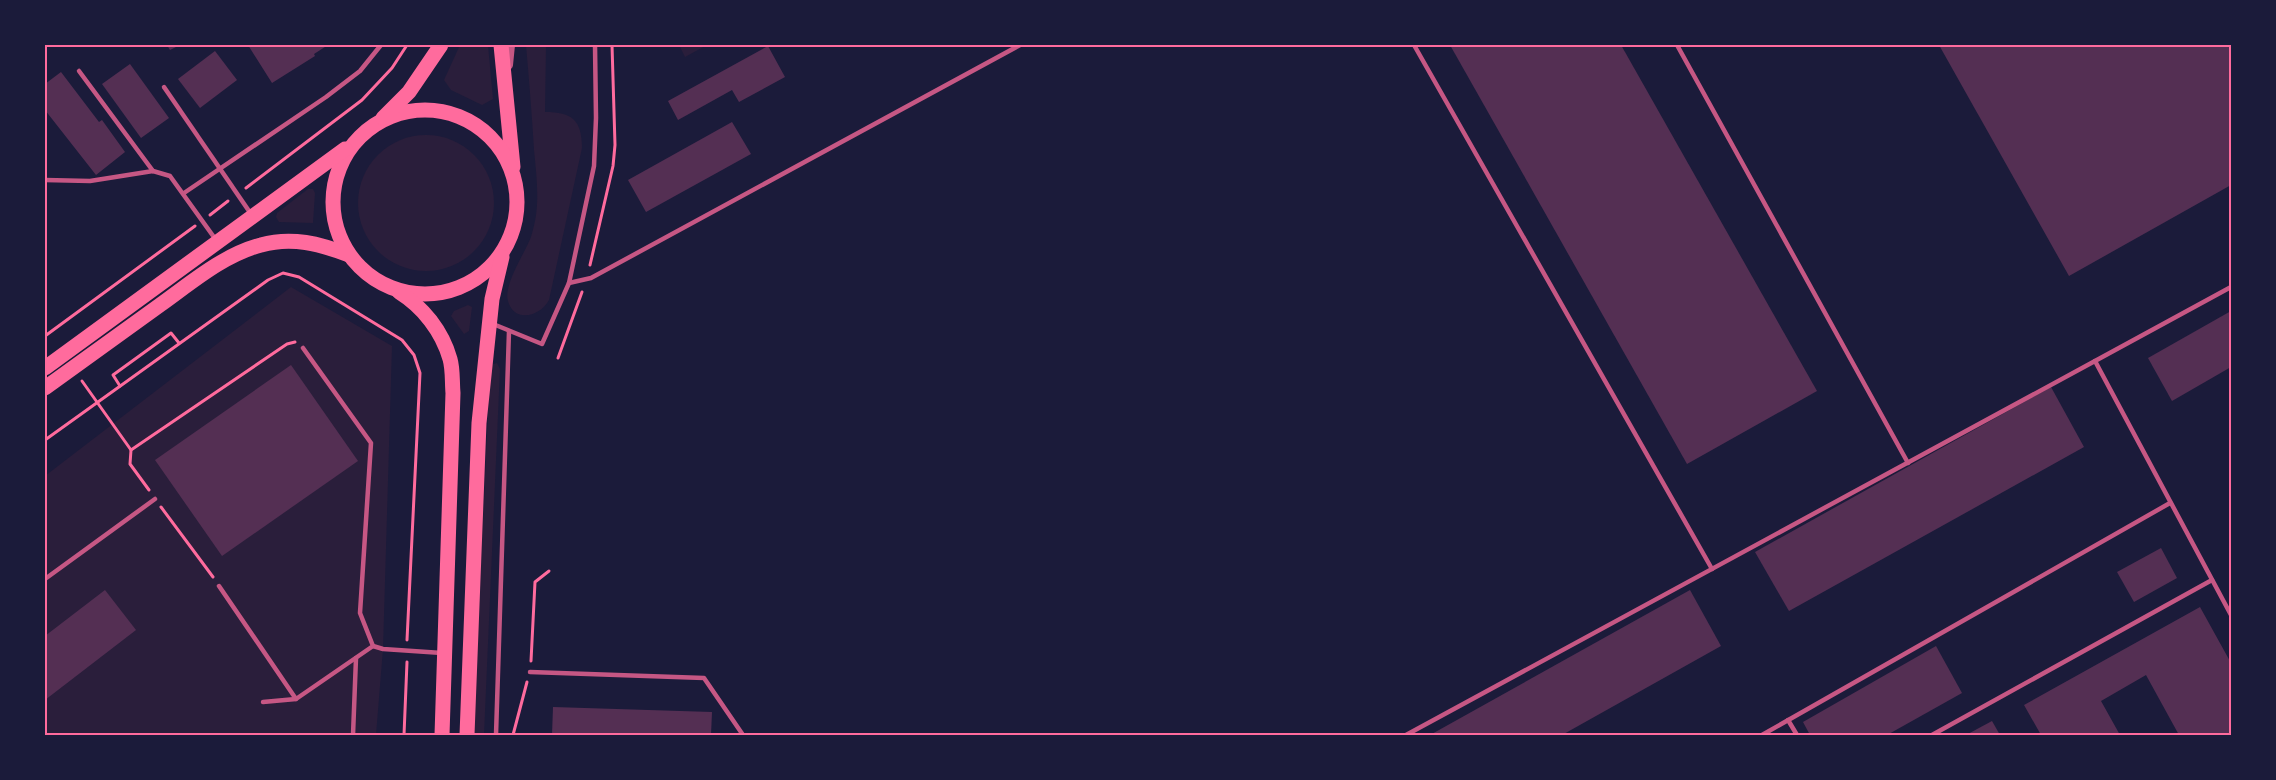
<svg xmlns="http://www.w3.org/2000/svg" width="2276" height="780" viewBox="0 0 2276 780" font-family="'Golos Text',sans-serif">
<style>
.green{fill:#2a1e3b}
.building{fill:#542f53}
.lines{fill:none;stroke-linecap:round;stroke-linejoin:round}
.path{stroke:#ff6b9d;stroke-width:3}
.service{stroke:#c65784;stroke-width:4.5}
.tertiary{stroke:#c65784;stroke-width:10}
.primary{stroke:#ff6b9d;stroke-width:15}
.neatline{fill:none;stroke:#ff6b9d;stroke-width:2}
</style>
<rect width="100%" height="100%" fill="#1b1b3a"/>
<!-- green -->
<g class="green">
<path d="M460,45H488L493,99L482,105L451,90L444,80Z"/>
<path d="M526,45H568L546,46L545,112C572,112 582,120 582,148L549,300C540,317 514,323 508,301C503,285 525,253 531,237C533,230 535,222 536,215C539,194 536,171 534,150C532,115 529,80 526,45Z"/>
<path d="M679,45H707L685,57Z"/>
<circle cx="426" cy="203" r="68"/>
<path d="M308,189H313L315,193L313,223L279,222L276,217L277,213Z"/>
<path d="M291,287L392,346L383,649L376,735H45V476Z"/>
<path d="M468,305L472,307L469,331L464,334L451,316L454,311Z"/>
<path d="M497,363L500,369L484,735H473L490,368L493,364Z"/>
</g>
<!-- building -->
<g class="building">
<path d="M167,45H180L170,50Z"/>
<path d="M248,45H328L314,54L315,56L272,83Z"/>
<path d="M1450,45H1621L1817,391L1687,464Z"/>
<path d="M1939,45H2231V185L2069,276Z"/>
<path d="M768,46L785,77L739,102L732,90L678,120L668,101Z"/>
<path d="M215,51L237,80L200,108L178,79Z"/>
<path d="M130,64L169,118L141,138L102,84Z"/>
<path d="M61,72L99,122L102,120L125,152L96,175L45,110V84Z"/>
<path d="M732,122L751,154L646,212L628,180Z"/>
<path d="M2231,311V367L2172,401L2148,358Z"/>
<path d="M291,365L358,461L222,556L155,460Z"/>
<path d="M2051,387L2084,447L1789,611L1755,552Z"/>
<path d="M2161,548L2177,578L2134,602L2117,572Z"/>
<path d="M105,590L136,630L45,700V636Z"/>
<path d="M1690,590L1721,646L1562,735H1430Z"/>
<path d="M2200,607L2231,663V735H2179L2146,675L2101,701L2120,735H2041L2024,705Z"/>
<path d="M1936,646L1962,693L1887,735H1810L1803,722Z"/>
<path d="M553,707L712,712L711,735H552Z"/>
<path d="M1992,721L2000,735H1966Z"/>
</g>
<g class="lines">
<!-- path -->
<g class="path">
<path d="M246,188L362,100L392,68L407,45"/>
<path d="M210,215L228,201"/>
<path d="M590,265L613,166L615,145L612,45"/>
<path d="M45,336L195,226"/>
<path d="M558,358L582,292"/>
<path d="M82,381L131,450"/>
<path d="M120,386L113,375L171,333L179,343"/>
<path d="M45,440L268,280L283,273L299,277L402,340L414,355L420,373L407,640"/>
<path d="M149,490L130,464L131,450L287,344L295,342"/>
<path d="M161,507L213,577"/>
<path d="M531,661L535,582L549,571"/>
<path d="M404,735L407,662"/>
<path d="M513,735L527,682"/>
</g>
<!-- service -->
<g class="service">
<path d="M1414,45L1712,569"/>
<path d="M1677,45L1908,463"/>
<path d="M79,71L153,171"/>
<path d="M164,87L251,214"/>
<path d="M45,180L90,181L153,171L170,176L216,240"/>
<path d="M184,193L326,97L360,71L381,45"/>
<path d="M569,283L591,278L1020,45"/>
<path d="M2231,287L2095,361L2231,615"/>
<path d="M493,324L542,344L569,283L594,166L596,118L595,45"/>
<path d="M45,579L155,499"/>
<path d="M219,586L296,699L373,646L360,613L371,443L303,348"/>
<path d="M373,646L383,649L442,653"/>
<path d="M530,672L704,678L743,735"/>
<path d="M263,702L296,699"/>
<path d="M1788,720L1797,735"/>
<path d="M353,735L356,658"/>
<path d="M496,735L509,331"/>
<path d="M1406,735L2095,361"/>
<path d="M1762,735L2170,503"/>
<path d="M1932,735L2212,580"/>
</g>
<!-- tertiary -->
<path class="tertiary" d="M508,65L510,45"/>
<!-- primary -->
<g class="primary">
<path d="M501,45L513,167"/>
<circle cx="425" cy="202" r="92"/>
<path d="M383,118L409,92L441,45"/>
<path d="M399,292C423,307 442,331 450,359C453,369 452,382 453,393L442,735"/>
<path d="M45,368L345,149"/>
<path d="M45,388C83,361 121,333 160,305C191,283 223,255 261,245C292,236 320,244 349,255"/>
<path d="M467,735L479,423L492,299L502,257"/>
</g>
</g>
<!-- border -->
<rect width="2276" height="780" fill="none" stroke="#1b1b3a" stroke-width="93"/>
<rect x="46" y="46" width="2184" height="688" class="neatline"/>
</svg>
